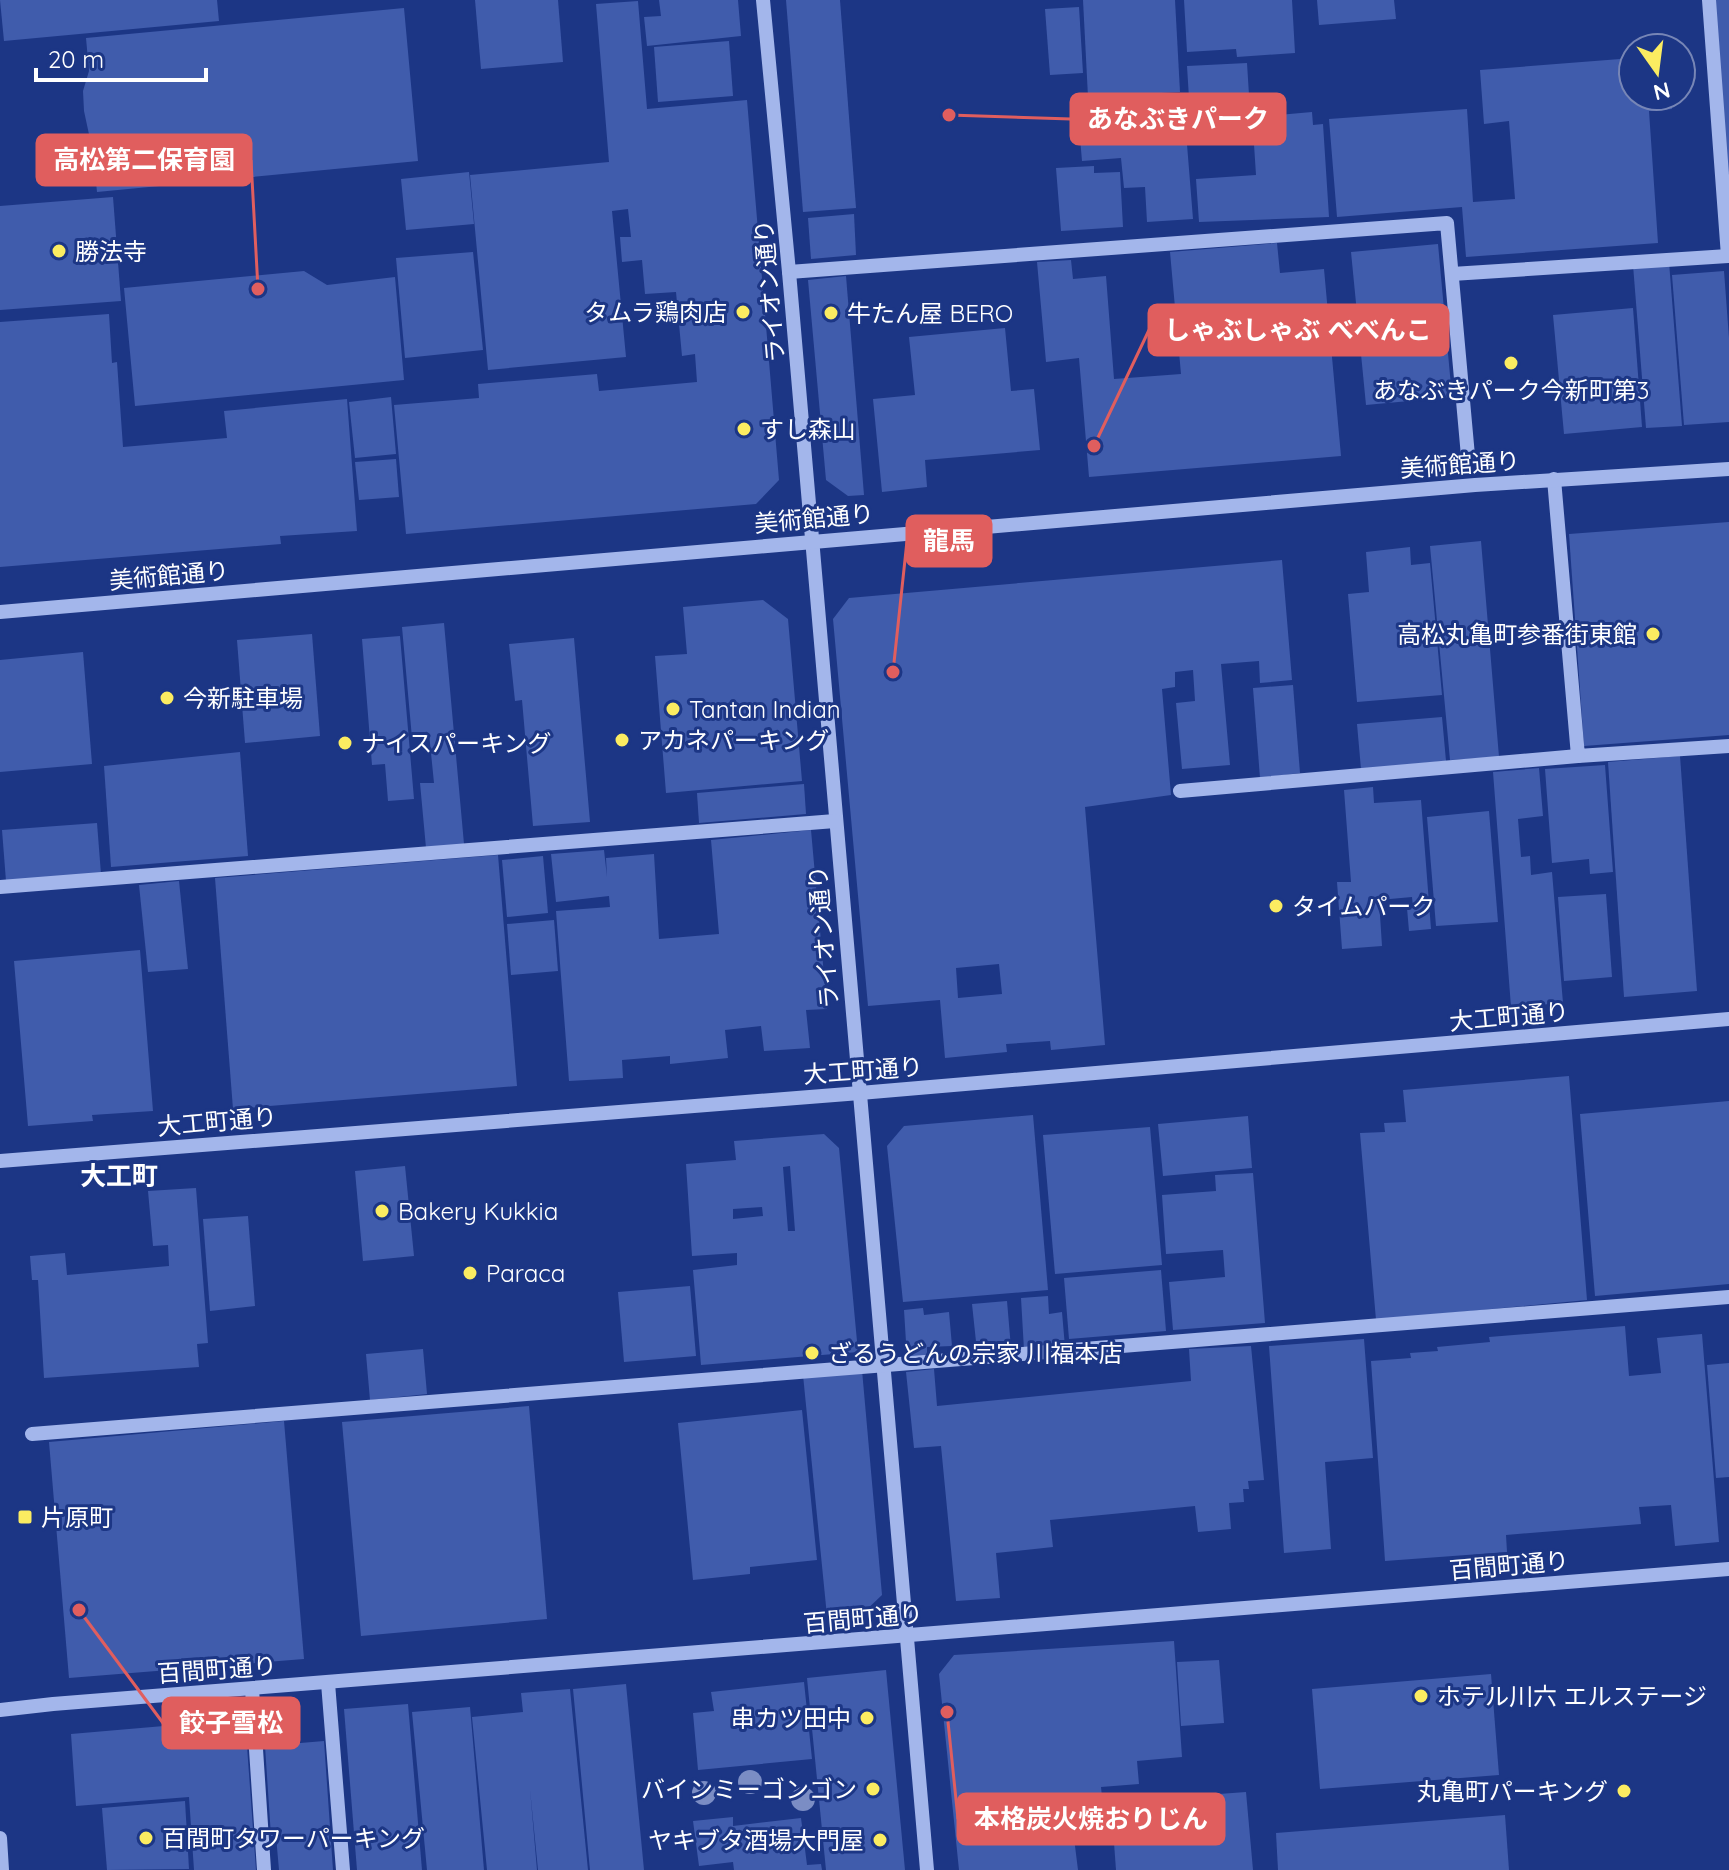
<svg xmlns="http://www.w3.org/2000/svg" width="1729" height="1870" viewBox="0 0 1729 1870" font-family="Quicksand,'Noto Sans JP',sans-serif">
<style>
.building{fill:#405cac;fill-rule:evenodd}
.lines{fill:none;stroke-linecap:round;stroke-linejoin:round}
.minor{stroke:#a3b6eb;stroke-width:14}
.tree{fill:#7b8dc4}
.poi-dot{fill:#fbec61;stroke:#1c3685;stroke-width:3}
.labels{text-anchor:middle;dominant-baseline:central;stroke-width:6;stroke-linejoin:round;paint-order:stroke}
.poi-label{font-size:24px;fill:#fff;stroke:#1c3685;text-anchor:start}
.street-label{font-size:24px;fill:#fff;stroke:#1c3685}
.neighbourhood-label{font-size:26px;font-weight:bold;fill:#fff;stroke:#1c3685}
.leader{fill:none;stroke:#e05e5e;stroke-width:3}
.callout-dot{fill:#e05e5e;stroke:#1c3685;stroke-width:3}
.callout{fill:#e05e5e;stroke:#e05e5e;stroke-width:3}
.callout-label{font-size:26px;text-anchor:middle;font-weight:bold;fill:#fff}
</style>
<rect width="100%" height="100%" fill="#1c3685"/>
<!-- building -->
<g class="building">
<path d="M0,0H217L219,21L4,41Z"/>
<path d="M475,0H558L563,62L481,69Z"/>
<path d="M659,0H738L741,36L647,46L644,17L661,16Z"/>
<path d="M786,0H840L856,208L803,212Z"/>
<path d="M1083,0H1175L1180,92L1088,97Z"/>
<path d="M1184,0H1292L1295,53L1237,57L1236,49L1187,52Z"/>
<path d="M1317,0H1394L1396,19L1319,25Z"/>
<path d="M1714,0H1729V173H1727Z"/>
<path d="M638,1L647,109L747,100L779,480L756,504L406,534L394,405L479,398L478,384L597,374L599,391L697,382L695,354L682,356L676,292L645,294L642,260L622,262L620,237H631L628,209L612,211L626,357L488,370L470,175L609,162L596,4Z"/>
<path d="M1079,7L1083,73L1050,75L1045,9Z"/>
<path d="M404,8L418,161L97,192L93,153L84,111L83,91L89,71L86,38Z"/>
<path d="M729,41L733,96L658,102L654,47Z"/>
<path d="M1633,58V96H1671L1672,109L1649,111L1658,243L1466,257L1462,207L1337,217L1329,119L1467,109L1473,202L1515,199L1509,121L1484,124L1480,70Z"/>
<path d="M1247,63L1251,128L1191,131L1187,66Z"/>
<path d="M1125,99L1128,137L1186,132L1193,219L1147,222L1145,187L1124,188L1121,158L1082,161L1077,103Z"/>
<path d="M1312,112L1313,125L1323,124L1329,217L1199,222L1196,179L1256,175L1253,129H1267L1266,116Z"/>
<path d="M1094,166V173L1120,172L1123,227L1061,231L1056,168Z"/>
<path d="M469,172L474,224L406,230L401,179Z"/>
<path d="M113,197L121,301L0,310V206Z"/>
<path d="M854,214L856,255L811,259L808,218Z"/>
<path d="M1277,243L1280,273L1324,269L1341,456L1089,477L1079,358L1046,362L1037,262L1071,260L1073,279L1106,276L1114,379L1181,374L1170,252Z"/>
<path d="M1438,244L1452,397L1366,405L1351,252Z"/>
<path d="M473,252L483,350L405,358L396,258Z"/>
<path d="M1669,262L1682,426L1646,428L1633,265Z"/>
<path d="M304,271L327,285L395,277L404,380L135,406L124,288Z"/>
<path d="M1724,271L1729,338V422L1684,425L1672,275Z"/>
<path d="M846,276L864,495L848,496L826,480L808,280Z"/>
<path d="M1633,308L1642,427L1564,434L1553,315Z"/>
<path d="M109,314L112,363L117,362L123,447L227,438L224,411L347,399L357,531L280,536L281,544L0,567V322Z"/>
<path d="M1005,328L1011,391L1034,389L1040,450L925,460L927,487L882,492L873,399L915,395L909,337Z"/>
<path d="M391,397L396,454L355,458L349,402Z"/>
<path d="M396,459L399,497L359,500L355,462Z"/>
<path d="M1729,522V735L1584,746L1569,534Z"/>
<path d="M1481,541L1499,757L1450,760L1430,546Z"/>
<path d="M1410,547L1411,565L1430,563L1442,695L1357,702L1348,594L1369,592L1366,552Z"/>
<path d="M1282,560L1292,680L1260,683L1259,661L1221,664L1230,765L1182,769L1176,703L1195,701L1193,670L1175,672V687L1162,689L1171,795L1085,807L1105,1045L1051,1050L1050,1041L1006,1044L1007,1052L945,1058L940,1000L868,1006L833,619L849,598ZM999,964L1002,994L958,998L956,968Z"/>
<path d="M763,600L788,619L802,781L666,793L655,656L687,654L683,607Z"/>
<path d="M444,623L464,844L426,848L420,783H434L429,733H418L419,738H412L402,627Z"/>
<path d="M312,634L320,736L245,743L237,640Z"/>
<path d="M400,636L414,799L388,801L385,764L372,765L362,639Z"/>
<path d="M574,638L590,822L533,826L522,700L515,701L509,644Z"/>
<path d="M83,652L92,764L0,772V660Z"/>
<path d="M1293,685L1300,773L1260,778L1253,688Z"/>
<path d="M1442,717L1446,761L1361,769L1357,724Z"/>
<path d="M240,752L248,856L111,867L104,766Z"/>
<path d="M1680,756L1697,991L1624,997L1608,762Z"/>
<path d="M1605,765L1613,872L1590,874L1589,859L1552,863L1545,769Z"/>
<path d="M1539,768L1543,816L1518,819L1521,857L1530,856L1531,875L1552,872L1563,1003L1511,1007L1493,772Z"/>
<path d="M804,784L806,814L699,823L697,793Z"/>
<path d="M1373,787L1374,803L1421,800L1431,929L1409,931L1407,908L1413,907L1412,897L1379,900L1382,946L1342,949L1337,882H1351L1344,790Z"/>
<path d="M1489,811L1498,922L1436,926L1427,817Z"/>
<path d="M97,823L101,874L6,881L2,830Z"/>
<path d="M811,830L827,1009L806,1010L810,1048L764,1051L761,1026L725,1030L728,1058L670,1064V1056L622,1060L623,1078L569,1081L556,911L610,907L609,896L556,902L551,854L604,850L607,877L606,858L654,854L659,939L719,934L711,840Z"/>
<path d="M498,855L517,1086L233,1109L215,878Z"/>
<path d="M543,856L548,913L507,917L502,860Z"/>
<path d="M179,881L188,969L148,972L139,885Z"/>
<path d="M1606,894L1612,977L1564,981L1558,897Z"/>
<path d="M554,920L558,971L511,975L507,924Z"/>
<path d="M140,950L153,1111L92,1115L93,1121L28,1126L14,961Z"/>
<path d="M1569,1076L1587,1300L1376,1320L1360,1133L1385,1132L1384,1123L1406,1122L1403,1090Z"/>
<path d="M1729,1101V1284L1595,1296L1580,1114Z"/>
<path d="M1033,1115L1048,1290L903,1302L887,1146L904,1126Z"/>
<path d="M1248,1116L1252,1168L1163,1176L1158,1124Z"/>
<path d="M1150,1127L1162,1265L1055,1274L1043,1135Z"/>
<path d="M824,1134L839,1148L858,1352L701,1365L693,1270L737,1265V1253L692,1256L686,1164L736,1160L734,1141ZM790,1166L795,1231H788L783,1167ZM762,1207L763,1216L733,1219V1209Z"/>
<path d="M405,1166L414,1256L363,1261L355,1171Z"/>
<path d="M1253,1173L1265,1323L1173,1330L1169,1282L1225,1277L1223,1250L1166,1254L1162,1195L1216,1191L1215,1175Z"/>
<path d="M196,1188L208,1343L197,1344L199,1367L44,1378L38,1280H32L30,1256L65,1253L67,1275L169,1266L168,1245L153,1246L148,1191Z"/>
<path d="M248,1216L255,1306L210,1311L203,1219Z"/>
<path d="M1161,1270L1166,1331L1069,1339L1064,1278Z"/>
<path d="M690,1286L696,1356L624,1362L618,1292Z"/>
<path d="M1048,1296L1049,1314L1062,1312L1065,1347L1024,1350L1021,1298Z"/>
<path d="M1007,1301L1011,1348L977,1351L972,1304Z"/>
<path d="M923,1308L924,1315L949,1312L952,1346L927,1347V1356L907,1358L904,1310Z"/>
<path d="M1625,1326L1629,1376L1661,1373L1657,1338L1702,1334L1719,1542L1675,1546L1671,1505L1639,1507L1641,1524L1506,1535L1507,1552L1385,1561L1371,1361L1411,1358L1410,1353L1438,1351L1437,1347L1490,1342L1489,1337Z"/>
<path d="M1364,1339L1373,1458L1325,1462L1331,1549L1284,1553L1269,1346Z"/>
<path d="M1251,1346L1264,1480L1248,1481L1249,1489H1243L1244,1502L1229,1503L1231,1529L1198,1532L1195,1506L1050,1520L1053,1547L996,1553L1000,1598L956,1601L941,1446L914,1448L906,1372L934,1369L937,1406L1191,1381L1189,1349Z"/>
<path d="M423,1349L427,1394L370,1400L366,1354Z"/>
<path d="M1729,1363V1477L1716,1478L1707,1365Z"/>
<path d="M862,1370L882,1595L863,1613L827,1616L803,1375Z"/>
<path d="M529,1406L547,1619L361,1636L342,1422Z"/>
<path d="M802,1410L817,1560L750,1567V1574L693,1580L678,1423Z"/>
<path d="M284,1421L304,1659L69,1678L49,1442Z"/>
<path d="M1174,1641L1182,1757L1137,1761L1139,1784L1101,1787L1105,1827L1073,1830L1078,1870H959L939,1674L954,1655Z"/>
<path d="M1219,1660L1224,1723L1181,1726L1177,1662Z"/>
<path d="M886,1670L905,1870H826L807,1678Z"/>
<path d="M1491,1674L1499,1775L1320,1789L1312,1689Z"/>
<path d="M804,1682L812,1759L698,1770L693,1713L714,1711L711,1692Z"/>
<path d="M626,1684L644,1870H590L573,1689Z"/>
<path d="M570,1689L588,1870H538L530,1789L537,1870H487L472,1717L523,1712L521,1693Z"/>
<path d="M408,1704L422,1870H357L344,1709Z"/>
<path d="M470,1707L484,1870H427L412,1712Z"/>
<path d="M245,1719L256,1870H194L189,1797L76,1806L71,1734Z"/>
<path d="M324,1741L333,1870H279L276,1836H271L265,1746Z"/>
<path d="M1246,1792L1253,1870H1116L1111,1802Z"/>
<path d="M185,1801L189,1869L107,1870L102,1808Z"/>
<path d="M1505,1815L1509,1870H1278L1276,1833Z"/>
<path d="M733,1817V1826L801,1818L807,1865L821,1864L822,1870H734L733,1862L699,1866L693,1821Z"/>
</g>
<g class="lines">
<!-- minor -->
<g class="minor">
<path d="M763,0L789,272L927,1870"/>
<path d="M789,272L1447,223L1468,456"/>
<path d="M1452,274L1728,256L1709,0"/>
<path d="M1554,479L1578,756L1729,746"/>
<path d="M0,612L1475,485L1729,469"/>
<path d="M1180,791L1578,756"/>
<path d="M0,887L835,821"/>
<path d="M0,1161L860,1093L1729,1019"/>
<path d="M32,1434C597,1386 1163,1344 1729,1297"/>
<path d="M328,1683L343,1870"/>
<path d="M252,1689L264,1870"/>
<path d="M0,1710L53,1704L1729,1569"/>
<path d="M0,1838L2,1870"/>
</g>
</g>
<!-- trees -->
<g class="tree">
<circle cx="750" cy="1782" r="12"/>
<circle cx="704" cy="1793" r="12"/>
<circle cx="803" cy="1799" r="12"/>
</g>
<!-- markers -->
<g class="poi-dot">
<circle cx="59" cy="251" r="8"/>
<circle cx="743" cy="312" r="8"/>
<circle cx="831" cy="313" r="8"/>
<circle cx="1511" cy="363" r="8"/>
<circle cx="744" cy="429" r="8"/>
<circle cx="1653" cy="634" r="8"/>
<circle cx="167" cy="698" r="8"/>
<circle cx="673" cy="709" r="8"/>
<circle cx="622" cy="740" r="8"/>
<circle cx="345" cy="743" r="8"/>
<circle cx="1276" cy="906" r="8"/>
<circle cx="382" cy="1211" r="8"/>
<circle cx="470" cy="1273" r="8"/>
<circle cx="812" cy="1353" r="8"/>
<rect x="17" y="1509" width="16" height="16" rx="4"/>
<circle cx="1421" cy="1696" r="8"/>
<circle cx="867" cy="1718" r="8"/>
<circle cx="873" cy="1789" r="8"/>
<circle cx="1624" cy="1791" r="8"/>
<circle cx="146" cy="1838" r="8"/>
<circle cx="880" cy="1840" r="8"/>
</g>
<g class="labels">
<!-- poi labels -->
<g class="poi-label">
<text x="75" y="251">勝法寺</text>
<text x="727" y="312" text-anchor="end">タムラ鶏肉店</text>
<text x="847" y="313">牛たん屋 BERO</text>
<text x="1511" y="390" text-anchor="middle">あなぶきパーク今新町第3</text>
<text x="760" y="429">すし森山</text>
<text x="1637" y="634" text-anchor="end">高松丸亀町参番街東館</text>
<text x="183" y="698">今新駐車場</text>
<text x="689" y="709">Tantan Indian</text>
<text x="638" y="740">アカネパーキング</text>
<text x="361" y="743">ナイスパーキング</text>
<text x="1292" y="906">タイムパーク</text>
<text x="398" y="1211">Bakery Kukkia</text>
<text x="486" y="1273">Paraca</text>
<text x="828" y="1353">ざるうどんの宗家 川福本店</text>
<text x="41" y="1517">片原町</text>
<text x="1437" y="1696">ホテル川六 エルステージ</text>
<text x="851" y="1718" text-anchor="end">串カツ田中</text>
<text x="857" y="1789" text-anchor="end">バインミーゴンゴン</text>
<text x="1608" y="1791" text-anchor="end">丸亀町パーキング</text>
<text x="162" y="1838">百間町タワーパーキング</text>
<text x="864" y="1840" text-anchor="end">ヤキブタ酒場大門屋</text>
</g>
<!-- street labels -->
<g class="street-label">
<text transform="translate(769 291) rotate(-95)">ライオン通り</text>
<text transform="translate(1460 464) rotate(-4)">美術館通り</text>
<text transform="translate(814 518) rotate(-5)">美術館通り</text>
<text transform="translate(169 575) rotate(-5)">美術館通り</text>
<text transform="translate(823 937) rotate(-95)">ライオン通り</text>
<text transform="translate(1509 1016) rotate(-5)">大工町通り</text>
<text transform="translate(863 1070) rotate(-4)">大工町通り</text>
<text transform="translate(217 1121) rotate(-5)">大工町通り</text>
<text transform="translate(1509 1565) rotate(-5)">百間町通り</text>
<text transform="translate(863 1618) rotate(-5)">百間町通り</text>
<text transform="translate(217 1669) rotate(-4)">百間町通り</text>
</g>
<!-- neighbourhood labels -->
<g class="neighbourhood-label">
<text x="119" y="1175">大工町</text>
</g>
</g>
<!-- callouts -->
<path class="leader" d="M949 115L1071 119M258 289L251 160M1094 446L1149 330M893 672L907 541M79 1610L163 1723M947 1712L958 1819"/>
<g class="callout-dot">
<circle cx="949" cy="115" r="8"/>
<circle cx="258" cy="289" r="8"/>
<circle cx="1094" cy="446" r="8"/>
<circle cx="893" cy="672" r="8"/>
<circle cx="79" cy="1610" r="8"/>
<circle cx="947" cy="1712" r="8"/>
</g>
<g class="callout">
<rect x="1071" y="94" width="214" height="50" rx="8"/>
<rect x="37" y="135" width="214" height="50" rx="8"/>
<rect x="1149" y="305" width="299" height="50" rx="8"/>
<rect x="907" y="516" width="84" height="50" rx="8"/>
<rect x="163" y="1698" width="136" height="50" rx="8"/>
<rect x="958" y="1794" width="266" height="50" rx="8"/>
</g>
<g class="callout-label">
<text x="1178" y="128">あなぶきパーク</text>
<text x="144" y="169">高松第二保育園</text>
<text x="1298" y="339">しゃぶしゃぶ べべんこ</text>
<text x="949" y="550">龍馬</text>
<text x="231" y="1732">餃子雪松</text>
<text x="1091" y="1828">本格炭火焼おりじん</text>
</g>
<!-- north arrow -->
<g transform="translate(1657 72) rotate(166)"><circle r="38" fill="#1c3685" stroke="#7786b6" stroke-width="2"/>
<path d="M0-6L14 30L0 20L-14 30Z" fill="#fbec61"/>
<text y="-12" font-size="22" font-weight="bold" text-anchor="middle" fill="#ffffff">N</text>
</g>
<!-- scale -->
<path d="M36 68v12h170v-12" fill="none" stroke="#ffffff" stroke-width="4"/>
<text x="48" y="68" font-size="24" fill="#ffffff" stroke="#1c3685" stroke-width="6" paint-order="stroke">20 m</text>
</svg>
